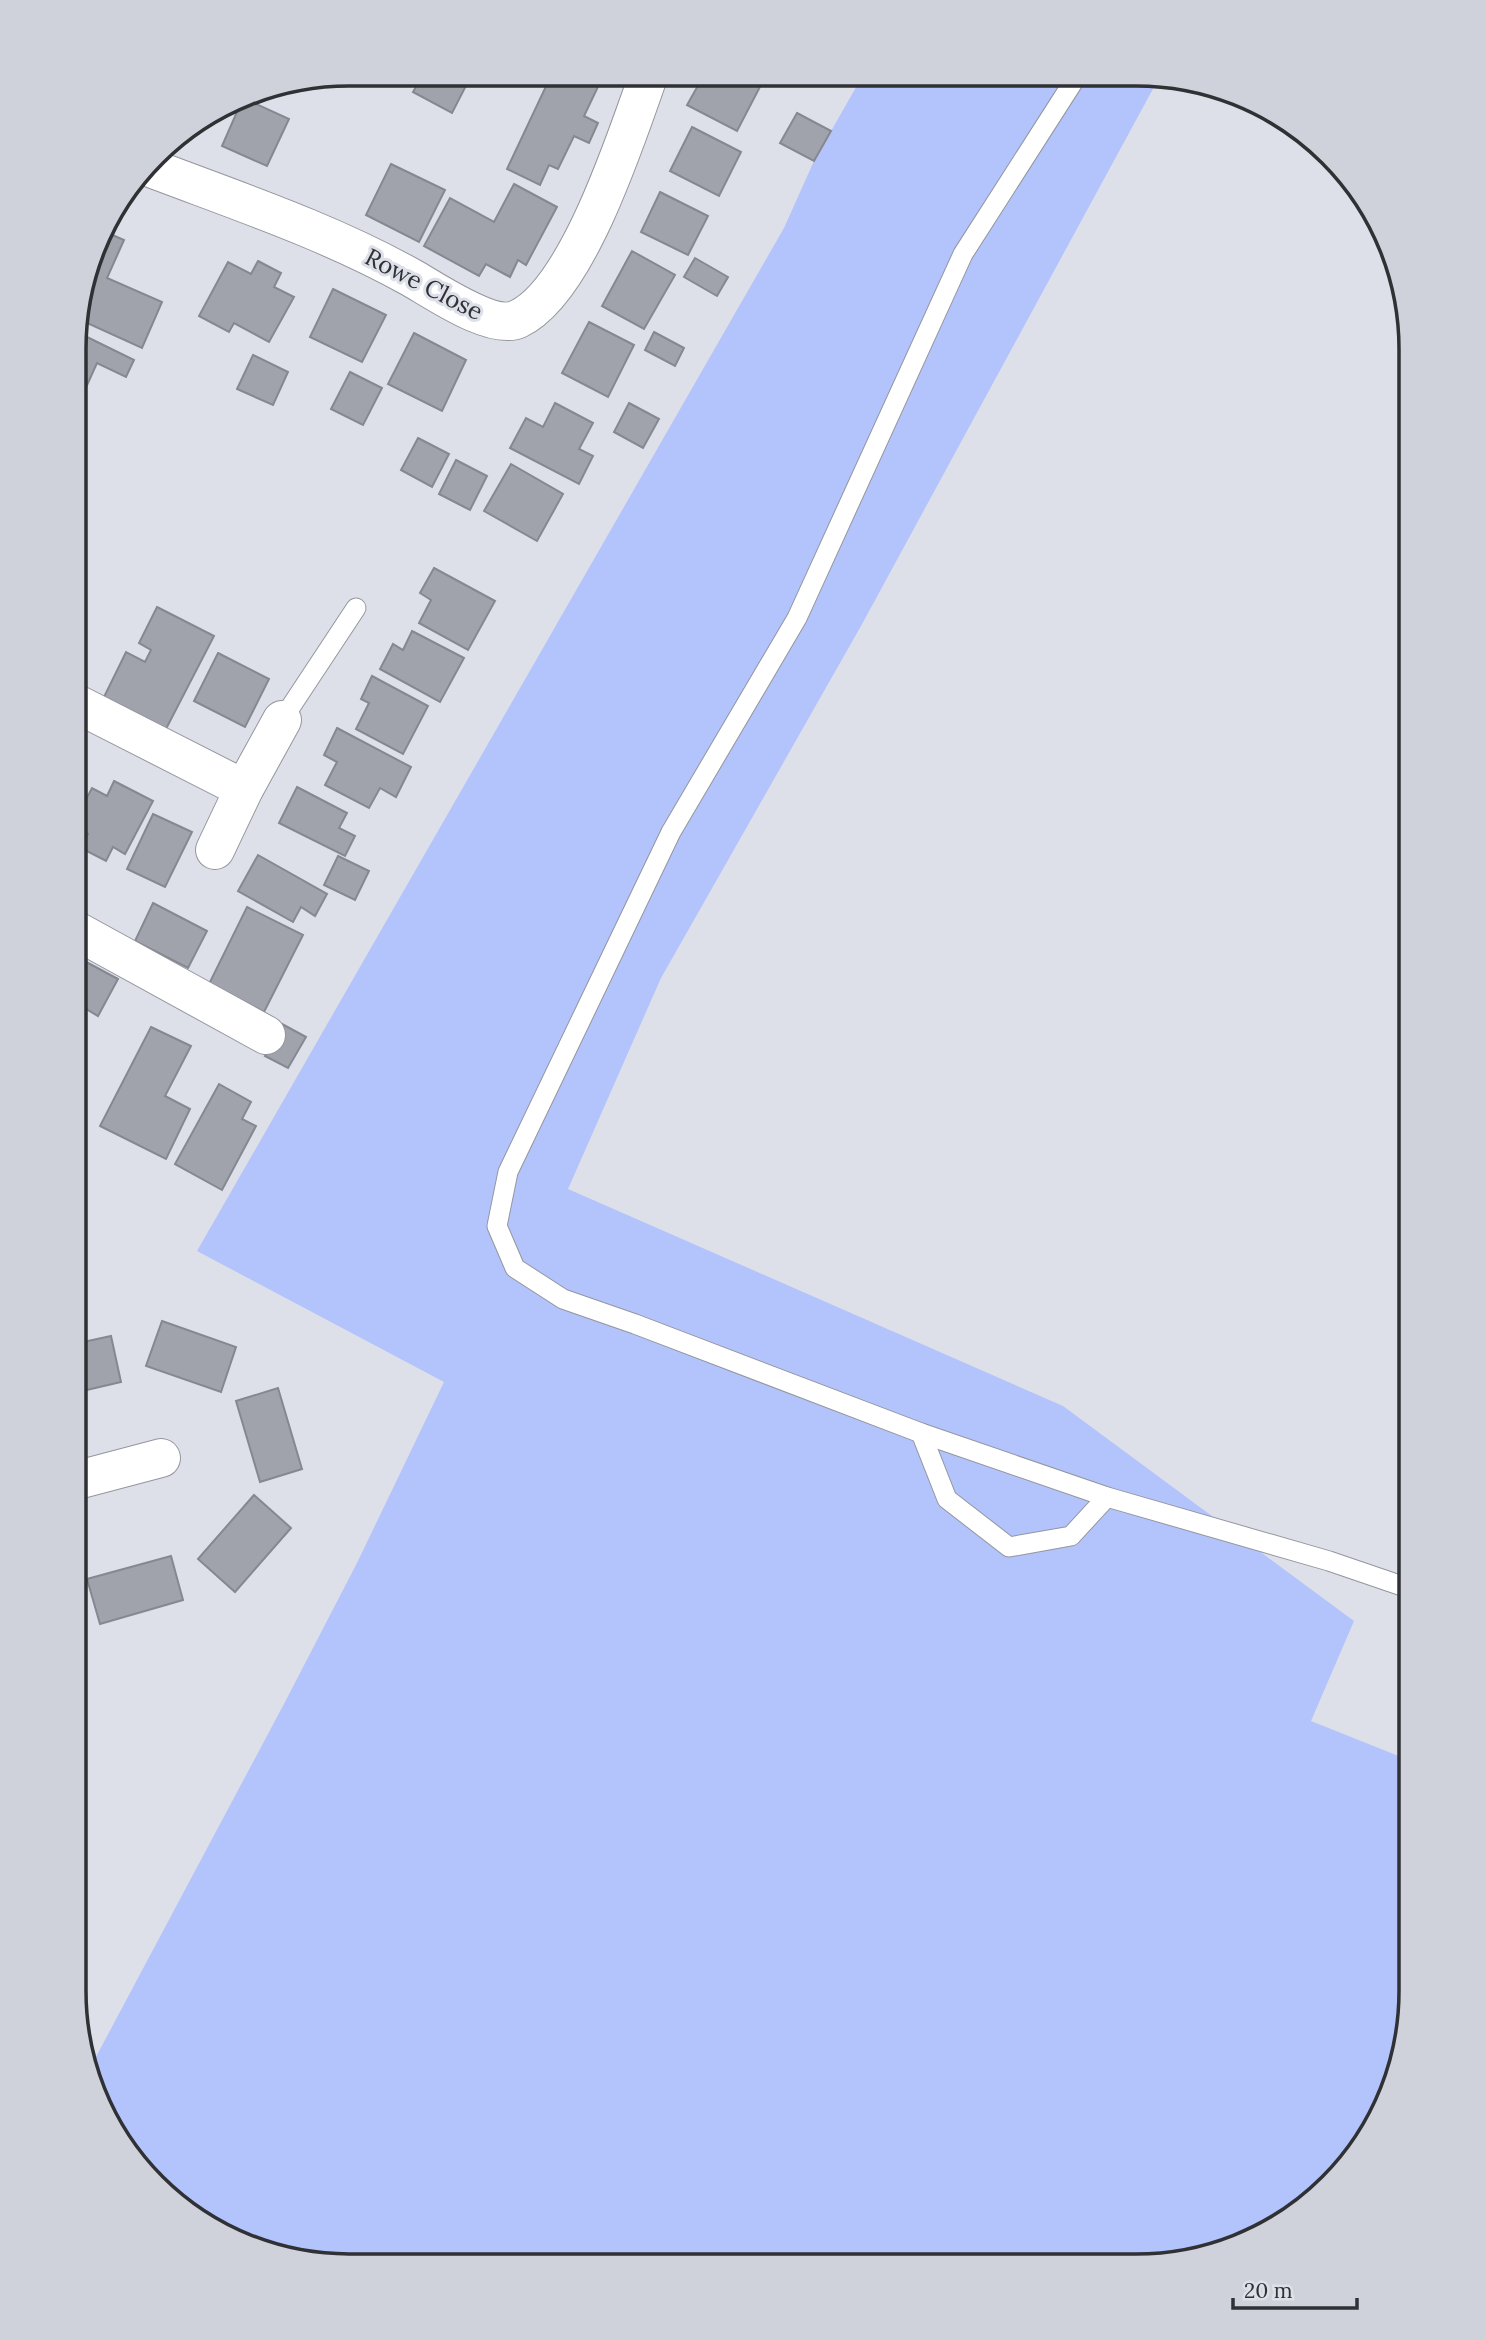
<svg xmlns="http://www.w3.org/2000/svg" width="1485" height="2340" viewBox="0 0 1485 2340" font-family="Lora,serif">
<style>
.green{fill:#b3c3fb}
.building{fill:#a0a3ab;stroke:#858890;stroke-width:2}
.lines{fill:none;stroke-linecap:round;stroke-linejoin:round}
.lane-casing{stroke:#93969e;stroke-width:21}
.street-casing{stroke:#93969e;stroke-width:40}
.lane{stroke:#fff;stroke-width:19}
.street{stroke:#fff;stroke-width:38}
.labels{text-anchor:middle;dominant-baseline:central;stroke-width:6;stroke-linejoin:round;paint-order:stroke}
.street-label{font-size:24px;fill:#303135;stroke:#dde0e9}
.rim{fill:none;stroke:#303135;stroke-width:3.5}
</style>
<rect width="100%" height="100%" fill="#dde0e9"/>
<!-- green -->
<path class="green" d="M863,75L1160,76L861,626L661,978L568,1189L1063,1406L1354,1621L1311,1721L1411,1761V2010L1391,2096L1355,2159L1304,2209L1241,2246L1137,2266L313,2264L243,2245L181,2209L130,2159L94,2096L89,2070L285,1702L357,1563L444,1382L197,1251L784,228L814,161Z"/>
<!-- building -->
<g class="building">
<path d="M423,74H472L452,113L413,92Z"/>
<path d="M604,74L584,116L598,123L589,143L574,136L558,169L549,165L540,185L507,169L549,80L537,74Z"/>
<path d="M704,75H756L764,79L737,131L687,105Z"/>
<path d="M243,98L289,119L267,166L222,146Z"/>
<path d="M797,113L831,131L814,161L780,143Z"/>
<path d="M692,127L741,152L719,196L670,171Z"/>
<path d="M391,164L445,190L419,242L366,215Z"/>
<path d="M514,184L557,207L526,265L518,260L510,277L486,264L479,276L424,246L450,198L494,222Z"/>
<path d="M660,192L708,216L688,255L641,232Z"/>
<path d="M101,230L124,240L107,278L162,302L142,348L76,318Z"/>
<path d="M632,251L675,275L644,329L602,306Z"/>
<path d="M695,258L728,277L717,296L684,277Z"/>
<path d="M258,261L281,273L274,287L294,297L269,342L234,323L229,332L199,316L228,262L251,274Z"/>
<path d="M333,289L386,315L362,362L310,337Z"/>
<path d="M589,322L634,345L608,397L562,373Z"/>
<path d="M654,332L684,348L675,366L645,350Z"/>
<path d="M414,333L466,360L442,411L388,384Z"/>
<path d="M85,336L134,360L126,377L97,363L84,392L76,388V354Z"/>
<path d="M253,355L288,372L273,405L237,389Z"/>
<path d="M350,372L382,388L363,425L331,409Z"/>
<path d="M555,403L593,423L579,449L593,456L579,484L510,448L526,418L543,427Z"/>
<path d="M629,403L659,419L643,448L614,432Z"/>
<path d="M418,438L449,454L432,487L401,470Z"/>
<path d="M456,460L487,476L470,510L439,494Z"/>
<path d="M511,464L563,494L537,541L484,511Z"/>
<path d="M434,568L495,601L468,650L419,623L431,600L420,593Z"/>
<path d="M157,607L214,636L166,729L104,697L126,652L145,662L151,650L139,643Z"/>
<path d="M412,631L464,658L440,702L380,669L393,644L403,650Z"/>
<path d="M218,653L269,679L245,727L194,701Z"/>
<path d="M372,676L428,706L403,754L356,729L369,703L361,699Z"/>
<path d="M337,728L411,767L396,797L380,788L369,808L325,785L337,762L324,755Z"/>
<path d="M75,775L85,780L75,800Z"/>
<path d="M114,781L153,801L125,854L113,847L106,861L81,848L88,834L75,828V820L92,788L107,796Z"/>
<path d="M297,787L347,813L339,828L355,836L345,856L279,823Z"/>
<path d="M153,814L192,832L165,887L127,869Z"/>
<path d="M258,855L327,894L315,916L301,907L293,922L238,891Z"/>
<path d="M338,856L369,871L355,900L324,885Z"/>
<path d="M153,903L207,931L188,968L135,941Z"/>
<path d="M247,907L303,935L264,1012L209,984Z"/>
<path d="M75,956L118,979L98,1016L81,1006L75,1018Z"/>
<path d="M282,1024L306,1037L288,1068L265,1056Z"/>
<path d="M151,1027L191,1046L165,1096L190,1109L166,1159L100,1126Z"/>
<path d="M219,1084L251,1102L242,1119L256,1126L222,1190L175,1164Z"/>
<path d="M162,1321L236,1347L221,1392L146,1366Z"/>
<path d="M111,1336L121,1382L74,1393V1344Z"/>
<path d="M278,1388L302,1469L260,1482L236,1401Z"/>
<path d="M254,1495L291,1528L235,1592L198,1559Z"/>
<path d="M171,1556L183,1600L100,1624L87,1579Z"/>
<path d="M74,1578L84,1614L74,1617Z"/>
</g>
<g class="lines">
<defs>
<g id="lane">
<path d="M1077,76L963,254L797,618L671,832L508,1172L497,1226L515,1268L563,1299L635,1324L921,1433L1107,1497L1329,1561L1411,1589"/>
<path d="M282,720L356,608"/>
<path d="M921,1433L947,1499L1009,1547L1071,1536L1107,1497"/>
</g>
<g id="street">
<path d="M148,167C237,201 328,231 412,278C435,291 493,331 518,319C578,291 627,135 649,74"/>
<path d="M75,703L244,789"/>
<path d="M215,850L244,789L282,720"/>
<path d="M75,930L266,1035"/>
<path d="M74,1481L161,1458"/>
</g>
</defs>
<!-- lane casing -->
<use href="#lane" class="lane-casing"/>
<!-- street casing -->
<use href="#street" class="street-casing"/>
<!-- lane -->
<use href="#lane" class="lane"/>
<!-- street -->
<use href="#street" class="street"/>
</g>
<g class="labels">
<!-- street labels -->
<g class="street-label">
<text transform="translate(424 284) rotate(27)">Rowe Close</text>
</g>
</g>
<!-- crop -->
<path d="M0 0H1485V2340H0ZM349 86H1136A263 263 0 0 1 1399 349V1991A263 263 0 0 1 1136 2254H349A263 263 0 0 1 86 1991V349A263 263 0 0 1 349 86Z" fill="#cfd2db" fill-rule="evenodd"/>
<path class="rim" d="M349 86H1136A263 263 0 0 1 1399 349V1991A263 263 0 0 1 1136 2254H349A263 263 0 0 1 86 1991V349A263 263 0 0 1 349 86Z"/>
<!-- scale -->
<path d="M1233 2298v10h124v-10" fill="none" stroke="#303135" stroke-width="3.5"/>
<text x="1244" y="2298" font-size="21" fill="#303135" stroke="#dde0e9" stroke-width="5" paint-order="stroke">20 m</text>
</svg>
